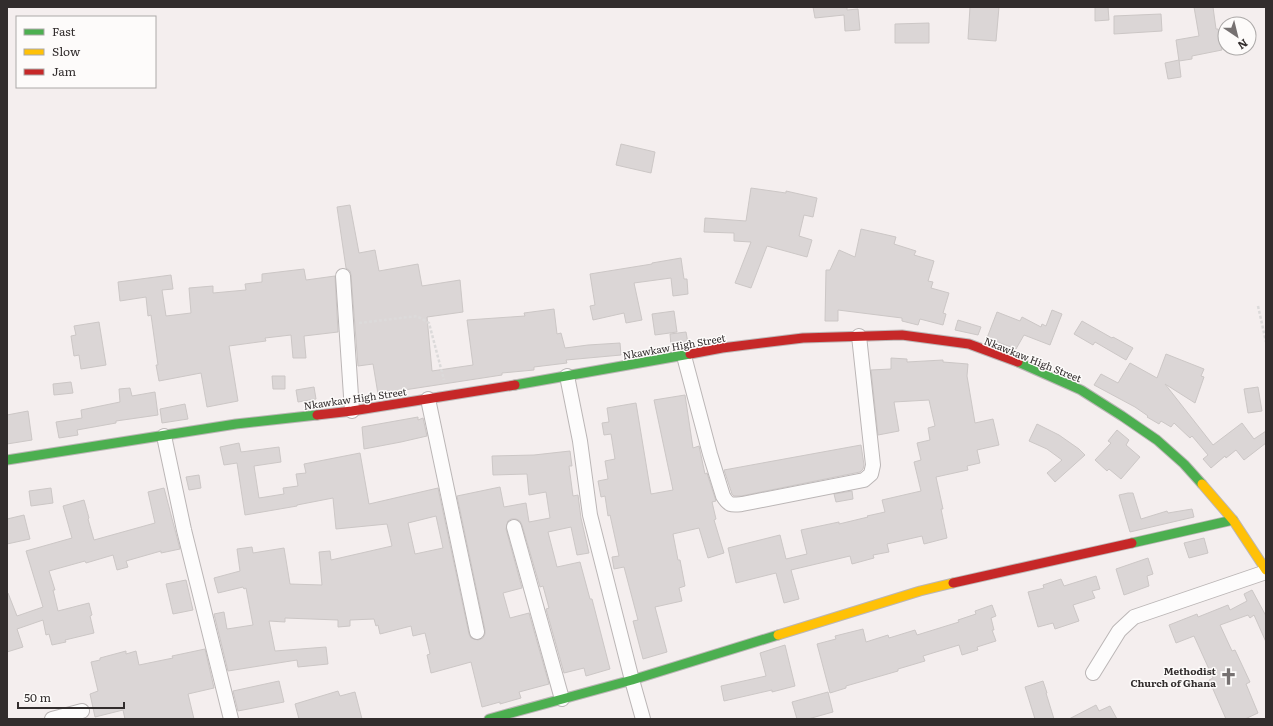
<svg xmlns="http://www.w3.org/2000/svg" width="1273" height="726" viewBox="0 0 1273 726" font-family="Literata,serif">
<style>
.building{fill:#dbd6d6;stroke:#ccc7c6;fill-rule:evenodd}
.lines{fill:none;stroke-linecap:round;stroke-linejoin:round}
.street-casing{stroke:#bbb6b6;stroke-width:16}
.fast-casing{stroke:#bbb6b6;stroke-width:11}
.slow-casing{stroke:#bbb6b6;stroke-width:11}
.jam-casing{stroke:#bbb6b6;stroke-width:11}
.path{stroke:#dcdada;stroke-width:2.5;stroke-dasharray:3 2;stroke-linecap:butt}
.street{stroke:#fdfcfc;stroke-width:14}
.fast{stroke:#4caf50;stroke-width:9}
.slow{stroke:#ffc107;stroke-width:9}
.jam{stroke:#c62828;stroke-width:9}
.labels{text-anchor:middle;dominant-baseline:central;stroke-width:3;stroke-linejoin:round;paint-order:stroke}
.street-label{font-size:10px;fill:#322d2d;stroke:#fdfbfa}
.poi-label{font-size:10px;font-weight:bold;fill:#322d2d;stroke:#fdfbfa;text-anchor:end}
</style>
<rect width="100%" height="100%" fill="#f4eeee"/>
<!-- building -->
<g class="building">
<path d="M813,7H847V10L858,9L860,30L845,31L844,15L815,18Z"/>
<path d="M970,7H999L996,41L968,39Z"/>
<path d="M1095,7H1108L1109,20L1095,21Z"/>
<path d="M1194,7H1213L1216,29H1218L1222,50L1192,56V59L1179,61L1176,40L1199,36Z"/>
<path d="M1161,14L1162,31L1114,34V16Z"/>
<path d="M929,23V43H895V24Z"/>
<path d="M1179,60L1181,77L1168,79L1165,63Z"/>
<path d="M621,144L655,152L651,173L616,165Z"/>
<path d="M751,188L786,193V191L817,198L813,217L804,215L799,236L812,240L807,257L767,246L751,288L735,283L751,242L734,241V233L704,232L705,218L746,221Z"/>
<path d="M350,205L359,253L375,250L379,271L418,264L422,286L460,280L463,312L427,317L432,371L473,365L467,320L525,316L524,313L554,309L557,334L561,333L565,348L588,345L620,343L621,355L566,360L567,363L534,367V370L502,373V375L378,394L373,364L358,366L351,275L350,271L346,268L337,207Z"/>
<path d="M861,229L896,237L894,244L916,251L914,255L934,261L928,281L933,282L931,288L949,293L943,313L946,314L943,325L920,319L918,325L902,321V318L838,310V321H825L826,270H830L839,250L855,257Z"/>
<path d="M681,258L684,279H687L688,294L673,296L671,278L634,283L642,320L626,323L624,313L593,320L590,306L595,305L590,274L652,264V263Z"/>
<path d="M304,269L306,280L335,276L338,332L304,336L306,358H293L291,335L265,338L266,341L229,346L238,401L207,407L201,373L159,381L156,365H158L151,315L148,316L146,297L120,301L118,282L171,275L173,289L162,290L166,316L191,313L189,288L213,286V293L246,290L245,284L262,282V274Z"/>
<path d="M1052,310L1062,314L1050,345L1024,335L1016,349L987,338L997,312L1020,321L1022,317L1041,327L1042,324L1046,326Z"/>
<path d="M674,311L677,332L655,335L652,314Z"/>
<path d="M958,320L981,327L978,335L955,330Z"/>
<path d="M1082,321L1112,338L1113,337L1133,348L1126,360L1095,342L1093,345L1074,334Z"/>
<path d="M99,322L106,365L81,369L79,355L74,356L71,336L76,335L74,326Z"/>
<path d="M686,332L688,343L671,345L670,334Z"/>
<path d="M1166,354L1204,369L1201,376L1204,377L1195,403L1165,384L1213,445L1242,423L1254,439L1266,431V443L1244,460L1236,450L1226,458L1225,456L1211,468L1203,459L1208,455L1192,436L1190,438L1174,423L1171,427L1161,421L1159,424L1147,417L1148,416L1135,407L1094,385L1101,374L1118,383L1130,363L1157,378Z"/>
<path d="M891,358L907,359V362L943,360V362L968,364L967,376L975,423L993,419L999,445L977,450L980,463L967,466L968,470L936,477L943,509H941L947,538L924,544L922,536L887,544L889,552L873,555L874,558L852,564L850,556L791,570L799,599L784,603L776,573L736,583L728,548L780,535L786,559L807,554L801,530L839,522V524L868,517L867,516L885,512L882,500L921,491L914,462L921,460L917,443L930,440L928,428L935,426L929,400L894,402L899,431L878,435L871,370L891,369Z"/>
<path d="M272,376H285V389H273Z"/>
<path d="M71,382L73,393L54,395L53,384Z"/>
<path d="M314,387L316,399L298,402L296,390Z"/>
<path d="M1258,387L1262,411L1248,413L1244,389Z"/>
<path d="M130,388L132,396L155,392L158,415L116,421V423L77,430L78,435L59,438L56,422L82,418L81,410L120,402L119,389Z"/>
<path d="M685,395L693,448L699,446L705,474L707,473L716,501L712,502L716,519L714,520L724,553L708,558L699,528L673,534L678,560H680L685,586L679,588L682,601L655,607L667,652L643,659L633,621L638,620L624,567L614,569L612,557L619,556L610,515L608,516L605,496L601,497L598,481L608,479L605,461L615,459L611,434L604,435L602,423L609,422L607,408L636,403L651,494L673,490L654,400Z"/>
<path d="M185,404L188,419L162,423L160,409Z"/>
<path d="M28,411L32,440L7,444V415Z"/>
<path d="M418,417V420L423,418L427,436L401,442L364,449L362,427Z"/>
<path d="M1037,424L1059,435L1079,449L1085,455L1055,482L1047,473L1062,460L1047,449L1029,441Z"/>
<path d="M1117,430L1129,440L1126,445L1140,457L1121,479L1109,469L1107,471L1095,460L1111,443L1108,441Z"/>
<path d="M239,443L241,452L279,447L281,462L254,466L259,498L284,494L283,488L298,486L296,474L306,473L304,464L360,453L369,504L438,488L469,634L471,638L478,640L483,638L485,634V630L457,496L500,487L504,507L526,503L529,522L550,518L546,492L529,495L527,474L493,475L492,456L534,455L570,451L572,466H569L573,496L578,495L581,518L589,553L577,555L571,527L548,532L557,567L580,562L590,599H592L610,669L586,676L584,668L564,673L546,609L549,608L543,586L540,587L522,525L520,521L516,519H511L508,521L506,529L522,588L503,593L510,618L529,613L549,684L519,692L521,698L500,704V702L482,707L471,662L431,673L427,655L430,654L425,633L413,636L411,626L380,634L378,625L376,626L374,619L350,620V626L338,627V620L285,618V622L269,621L275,651L326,647L328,664L298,667L297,660L228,671L214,614L224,612L227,629L253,625L246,588L244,589L243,587L218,593L214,578L240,571L237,549L252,547L253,553L284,548L290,584L322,585L319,552L330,551L331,560L392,546L387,524L336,529L333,498L297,505V506L245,515L237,463L224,465L220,447ZM436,516L443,548L415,554L408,523Z"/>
<path d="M861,445L864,465L863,469L860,472L741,496H734L732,494L724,470Z"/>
<path d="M199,475L201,488L189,490L186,477Z"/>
<path d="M51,488L53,503L31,506L29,491Z"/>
<path d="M164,488L180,549L161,553V551L126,561L128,567L117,570L113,555L86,563L85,561L49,571L55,590H53L58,611L89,603L92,615L90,616L94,633L65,640L66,642L52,645L49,634L46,635L43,620L17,629L23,647L7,652V594L8,593L17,616L43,607L26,551L72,538L63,506L84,500L89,518L88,519L94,540L155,523L148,492Z"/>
<path d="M852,491L853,499L836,502L834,494Z"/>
<path d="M1128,493H1133L1141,519L1167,511L1168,513L1192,509L1194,517L1130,532L1119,495Z"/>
<path d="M24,515L30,539L7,544V519Z"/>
<path d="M1204,538L1208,553L1189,558L1184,543Z"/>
<path d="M1148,558L1153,574L1147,576L1149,586L1124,595L1116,569Z"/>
<path d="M1096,576L1100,589L1092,591L1095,598L1073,605L1079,621L1055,629L1053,623L1038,627L1028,592L1044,588L1043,585L1061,579L1064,586Z"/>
<path d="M186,580L193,610L173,614L166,584Z"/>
<path d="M1252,590L1266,616V642L1254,615L1250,618L1248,615L1220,625L1232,651L1235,650L1250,682L1246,684L1258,713L1245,719H1226L1209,680L1213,678L1194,636L1176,643L1169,625L1197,614L1198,617L1228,605L1230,610L1247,601L1244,594Z"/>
<path d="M992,605L996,616L991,618L994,630H992L996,641L977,647L978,650L962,655L959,645L923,656L925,661L898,669V671L846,686V688L830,693L817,644L836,639L835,636L863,629L866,642L888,635L889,638L915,630L917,635L959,622L958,620L976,614L975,611Z"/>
<path d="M785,645L795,686L772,692V690L724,701L721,686L766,676L760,653Z"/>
<path d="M205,649L214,688L188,694L194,719H125L123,710L95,717L90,694L98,691L91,662L100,660V658L126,651V654L136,651L139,665L173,658L172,656Z"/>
<path d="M279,681L284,702L238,711L233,691Z"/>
<path d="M1043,681L1047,693H1046L1054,719H1035L1025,687Z"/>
<path d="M338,691L340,696L355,692L362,719H299L295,704Z"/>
<path d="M828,692L833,712L808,719H797L792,702Z"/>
<path d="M1096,705L1099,711L1110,706L1117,719H1069Z"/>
</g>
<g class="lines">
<defs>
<g id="street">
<path d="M343,276L352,411"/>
<path d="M684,356L710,454L723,496C729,506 732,505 742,504L864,480L871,474L873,465L859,336"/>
<path d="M567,376L580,441L590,515L632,680L643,719"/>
<path d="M428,399L477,632"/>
<path d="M164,436L184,530L231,719"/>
<path d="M514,527L562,699"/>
<path d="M1093,673L1119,631L1134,617L1266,572"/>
<path d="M52,719L82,711"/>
</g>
<g id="fast">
<path d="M1018,362L1081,390L1122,416L1157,440L1184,464L1202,484"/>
<path d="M515,385L690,354"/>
<path d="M7,460L236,424L317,415"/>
<path d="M1132,543L1233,520"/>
<path d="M489,719L632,680L778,635"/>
</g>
<g id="slow">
<path d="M1202,484L1233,520L1266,570"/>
<path d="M778,635L920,591L953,583"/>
</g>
<g id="jam">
<path d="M690,354L722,348L803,338L902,335L969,344L1018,362"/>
<path d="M317,415L352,411L515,385"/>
<path d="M953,583L1132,543"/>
</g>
</defs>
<!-- street casing -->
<use href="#street" class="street-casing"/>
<!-- fast casing -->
<use href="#fast" class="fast-casing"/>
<!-- slow casing -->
<use href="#slow" class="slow-casing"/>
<!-- jam casing -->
<use href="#jam" class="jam-casing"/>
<!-- path -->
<g class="path">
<path d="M1258,306L1266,342"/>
<path d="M359,323L417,316L429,323L444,380"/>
</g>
<!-- street -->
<use href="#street" class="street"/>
<!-- fast -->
<use href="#fast" class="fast"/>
<!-- slow -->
<use href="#slow" class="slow"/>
<!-- jam -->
<use href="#jam" class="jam"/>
</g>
<!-- icons -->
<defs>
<symbol id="church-bare" viewBox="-9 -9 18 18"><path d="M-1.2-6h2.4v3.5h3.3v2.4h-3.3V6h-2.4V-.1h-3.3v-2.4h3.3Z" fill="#767171" stroke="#fdfbfa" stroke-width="2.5" paint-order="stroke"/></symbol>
</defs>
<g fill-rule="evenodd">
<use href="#church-bare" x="1216" y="664" width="25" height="25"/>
</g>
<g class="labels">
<!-- street labels -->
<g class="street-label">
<text transform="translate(674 346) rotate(-10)">Nkawkaw High Street</text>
<text transform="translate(1033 359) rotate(22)">Nkawkaw High Street</text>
<text transform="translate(355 398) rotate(-8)">Nkawkaw High Street</text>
</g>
<!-- poi labels -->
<g class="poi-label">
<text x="1216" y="670">Methodist<tspan x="1216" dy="12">Church of Ghana</tspan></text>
</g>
</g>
<!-- border -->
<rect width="1273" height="726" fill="none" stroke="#322d2d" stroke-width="16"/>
<!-- legend -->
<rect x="16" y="16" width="140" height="72" fill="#fdfbfa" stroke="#aca9a8"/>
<rect x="24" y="29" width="20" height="6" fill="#4caf50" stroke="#aca9a8"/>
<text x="52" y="36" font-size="12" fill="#322d2d">Fast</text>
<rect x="24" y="49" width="20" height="6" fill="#ffc107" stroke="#aca9a8"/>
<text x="52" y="56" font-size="12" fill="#322d2d">Slow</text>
<rect x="24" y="69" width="20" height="6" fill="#c62828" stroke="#aca9a8"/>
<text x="52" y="76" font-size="12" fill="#322d2d">Jam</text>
<!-- north arrow -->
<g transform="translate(1237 36) rotate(145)"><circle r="19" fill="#fdfbfa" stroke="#aca9a8"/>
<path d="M0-3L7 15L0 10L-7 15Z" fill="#767171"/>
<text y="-6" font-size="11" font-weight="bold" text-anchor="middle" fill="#322d2d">N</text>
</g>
<!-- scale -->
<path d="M18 702v6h106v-6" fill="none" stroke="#322d2d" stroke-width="2"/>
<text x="24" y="702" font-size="12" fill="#322d2d" stroke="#fdfbfa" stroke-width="3" paint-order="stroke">50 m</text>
</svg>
